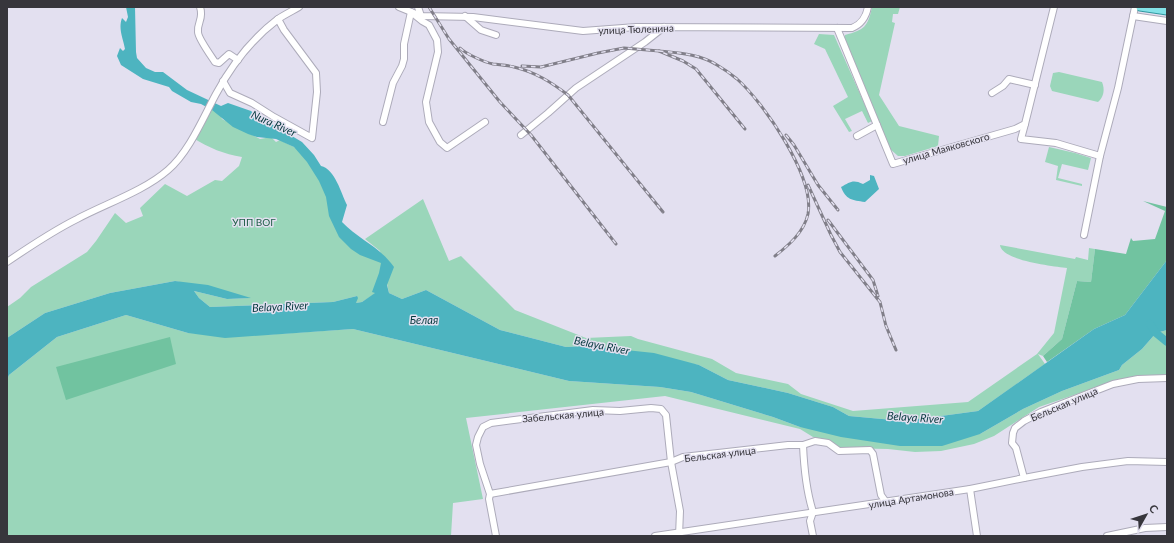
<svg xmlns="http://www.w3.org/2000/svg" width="1174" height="543" viewBox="0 0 1174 543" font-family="Lato,sans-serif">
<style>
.green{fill:#9ad6ba}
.forest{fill:#71c3a0}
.water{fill:#4db4c0}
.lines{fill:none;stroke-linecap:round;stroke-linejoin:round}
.river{stroke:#4db4c0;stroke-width:8}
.minor-casing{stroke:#adabba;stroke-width:8}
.major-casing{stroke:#3299a1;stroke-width:9}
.minor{stroke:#fff;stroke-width:6}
.major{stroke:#83e2e7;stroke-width:7}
.rail-casing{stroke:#817f89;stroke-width:3}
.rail{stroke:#e3e0f0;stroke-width:1.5;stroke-dasharray:4.5;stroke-linecap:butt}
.labels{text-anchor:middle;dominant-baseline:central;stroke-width:3;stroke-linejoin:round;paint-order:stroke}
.street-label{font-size:10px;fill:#37363c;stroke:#e3e0f0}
.park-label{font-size:10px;fill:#1c5b44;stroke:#e3e0f0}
.water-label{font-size:11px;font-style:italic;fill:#04373c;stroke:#e3e0f0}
</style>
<rect width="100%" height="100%" fill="#e3e0f0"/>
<!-- green -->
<g class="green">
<path d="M872,7H900L898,14H893L892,22L895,23L879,95L899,126L939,136L938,146L905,156H898L889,148L844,41L845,35C864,30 868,27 872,7Z"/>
<path d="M819,34L834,35L872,121L868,123L862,111L845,119L852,131L849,132L833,106L848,97L825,49L814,44Z"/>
<path d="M1059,72L1102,82C1105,89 1104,97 1098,102L1052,91L1050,86L1053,73Z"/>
<path d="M209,108L220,114L222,119L260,139L271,137L276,142L280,140L298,149L327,185L333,222L382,262L376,293L362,302L356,303L357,296L333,302L210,307L199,298L194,291L227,299L249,298L231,293L175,281L110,293L45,313L7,338V307L20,298L31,287L87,252L96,241L115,213L126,223L143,216L140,208L165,184L187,196L215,180L222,181L239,166L242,157C224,154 209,148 193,138Z"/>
<path d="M1049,147L1075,153L1091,158L1088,170L1062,164L1058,178L1082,184V186L1056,180L1058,166L1045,162Z"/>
<path d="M423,199L449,261L461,256L515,310L586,338L631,336L638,339L712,359L736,373L788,384L801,394L853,411L968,402L1037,354L1054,333L1067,268C1053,266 1002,261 1000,245L1075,259L1076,257L1088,260L1089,248L1095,249L1091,282L1077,281L1062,339L1043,356L1038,354L1045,364L978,411L904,421L849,416L833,407L788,393L728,380L699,365L588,346L566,347L500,330L426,290L402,299L389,293L380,251L365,239Z"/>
<path d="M126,315L188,333L262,335L353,329L569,381L660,387L691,392L773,417L800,427L980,434L1023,409L1062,391L1119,370L1122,365L1142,349L1156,333L1167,330V376L1109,383L1039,407L994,436L974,444L941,451L915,452L888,449L840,448L831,442L813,437L800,429L665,396L466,418L483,499L453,503L451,536H7V380L9,375L57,337Z"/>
</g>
<!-- forest -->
<g class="forest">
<path d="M1143,201L1167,207V260L1125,315L1094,329L1047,362L1043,356L1062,339L1077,281L1091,282L1095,249L1126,254L1131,238L1133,241L1155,239L1165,211Z"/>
<path d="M170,337L176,364L66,400L56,367Z"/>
</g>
<!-- water -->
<g class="water">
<path d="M126,7H135L136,52L137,58L146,68L155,72H163L187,90L221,106L228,103L251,111L260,119L270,123L302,142L314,155L321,166C335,169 341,193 347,205L342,222C359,240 378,245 394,267L387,285L389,293L402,299L426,290L500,330L566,347L588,346L654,353L699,365L728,380L788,393L833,407L849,416L904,421L978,411L1094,329L1125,315L1167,260V330L1156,333L1142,349L1122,365L1119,370L1062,391L1023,409L980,434L942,446H900L841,437L800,427L773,417L691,392L660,387L569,381L353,329L225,338L188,333L126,315L57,337L9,375L7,380V338L45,313L110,293L175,281L208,285L251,298L227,299L194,291L199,298L210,307L333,302L357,296L358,298L356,303L362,302L375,293L372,292L379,273L381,263L360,255L351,249L339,237L329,216L326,197L319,181L307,162L294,147L276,139L257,137L248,134L233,127L212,110L201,104L191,102L172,91L169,87L143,79L121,65L117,56L120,48L123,51L125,49C123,38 118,29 122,18L126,22L128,17Z"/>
<path d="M870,175L874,176L879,189L865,202C852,200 846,200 841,187C850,182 853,179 863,184L870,180Z"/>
</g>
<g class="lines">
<!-- river -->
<path class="river" d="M1150,324L1156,333L1167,342"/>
<defs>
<g id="minor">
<path d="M200,7C204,19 197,22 198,32C198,38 211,56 215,62L219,63L229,54L238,60"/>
<path d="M399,7L421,16L473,17L583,31L636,27L852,28C862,24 866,17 868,7"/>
<path d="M418,7L421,16"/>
<path d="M465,16L481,30L496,35"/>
<path d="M1133,16L1167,21"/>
<path d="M837,28L893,164L1015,129L1025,124L1054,7"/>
<path d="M223,81L230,93L252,103L274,117L312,138L317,92L316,73L284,30L278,19"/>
<path d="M992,93L1003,86L1009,79L1035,85"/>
<path d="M383,122L393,83L402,66L404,59V44L411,12L422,21L429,25L437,40L438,52L426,102L429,122L440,142L447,148L485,122"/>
<path d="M1025,124L1021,139L1056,143L1100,156"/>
<path d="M521,135L548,113L576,88L645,42L664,27"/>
<path d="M857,136L877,125"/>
<path d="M1084,235L1100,156L1118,88L1135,7"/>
<path d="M7,262C29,247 53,231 77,219C105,204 144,191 168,170C189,152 203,118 216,94C231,66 253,38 278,19C284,15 292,11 299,7"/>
<path d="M803,445C804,468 806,490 813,512L810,521L813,536"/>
<path d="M1024,478L1016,448L1012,443L1013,433L1015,428L1024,421L1041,412L1113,384L1138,379L1167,378"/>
<path d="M970,489L977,536"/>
<path d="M490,494L671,462L683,457L788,445H803L815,441L828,443L839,451L870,450L873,454L881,495L886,502"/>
<path d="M496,536L489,499L490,494L480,464L476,445L478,437L483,427L491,423L593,410L620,411L651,408L661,409L666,415L671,462L680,511L679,536"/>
<path d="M655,536L970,489L1024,478L1082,467L1128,461L1167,462"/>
<path d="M1107,536L1145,528L1167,527"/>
</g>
<path id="major" d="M1140,7L1167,11"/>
</defs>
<!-- minor casing -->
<use href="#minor" class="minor-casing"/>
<!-- major casing -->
<use href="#major" class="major-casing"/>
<!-- minor -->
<use href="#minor" class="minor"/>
<!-- major -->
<use href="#major" class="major"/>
<defs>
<g id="rail">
<path d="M429,7L449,39L500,102L531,135L616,244"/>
<path d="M460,48C466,54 484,62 493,64C500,65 507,65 514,67C535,72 551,82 568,95L663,212"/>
<path d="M659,51C679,53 700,54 717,65C724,69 731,74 737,79C764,103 815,177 808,214C804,232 789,245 775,256"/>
<path d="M522,66L541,67L598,53L624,48L659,51L683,61L696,69L745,129"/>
<path d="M786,135L794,145L818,185L838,210"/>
<path d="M808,185L831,235L840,252L880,302L886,326L896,350"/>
<path d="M828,220L873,280L878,296"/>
</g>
</defs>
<!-- rail casing -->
<use href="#rail" class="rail-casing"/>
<!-- rail -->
<use href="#rail" class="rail"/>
</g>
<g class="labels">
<!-- street labels -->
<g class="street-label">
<text transform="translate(636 29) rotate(-2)">улица Тюленина</text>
<text transform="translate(946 148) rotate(-16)">улица Маяковского</text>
<text transform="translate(1064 404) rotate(-23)">Бельская улица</text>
<text transform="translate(563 415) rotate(-5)">Забельская улица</text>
<text transform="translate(720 454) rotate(-7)">Бельская улица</text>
<text transform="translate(911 498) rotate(-9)">улица Артамонова</text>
</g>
<!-- park labels -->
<g class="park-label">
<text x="254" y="222">УПП ВОГ</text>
</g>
<!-- water labels -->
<g class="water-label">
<text transform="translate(274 123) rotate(24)">Nura River</text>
<text transform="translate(280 306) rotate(-3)">Belaya River</text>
<text x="424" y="319">Белая</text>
<text transform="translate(602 345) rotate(11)">Belaya River</text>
<text transform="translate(915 417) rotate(4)">Belaya River</text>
</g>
</g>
<!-- border -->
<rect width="1174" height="543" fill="none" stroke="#37363c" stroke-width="16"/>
<!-- north arrow -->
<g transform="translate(1146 515) rotate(51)" stroke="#e3e0f0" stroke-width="3" paint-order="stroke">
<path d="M0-3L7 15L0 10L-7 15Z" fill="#37363c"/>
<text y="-6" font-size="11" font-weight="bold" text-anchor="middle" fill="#37363c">С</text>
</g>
</svg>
